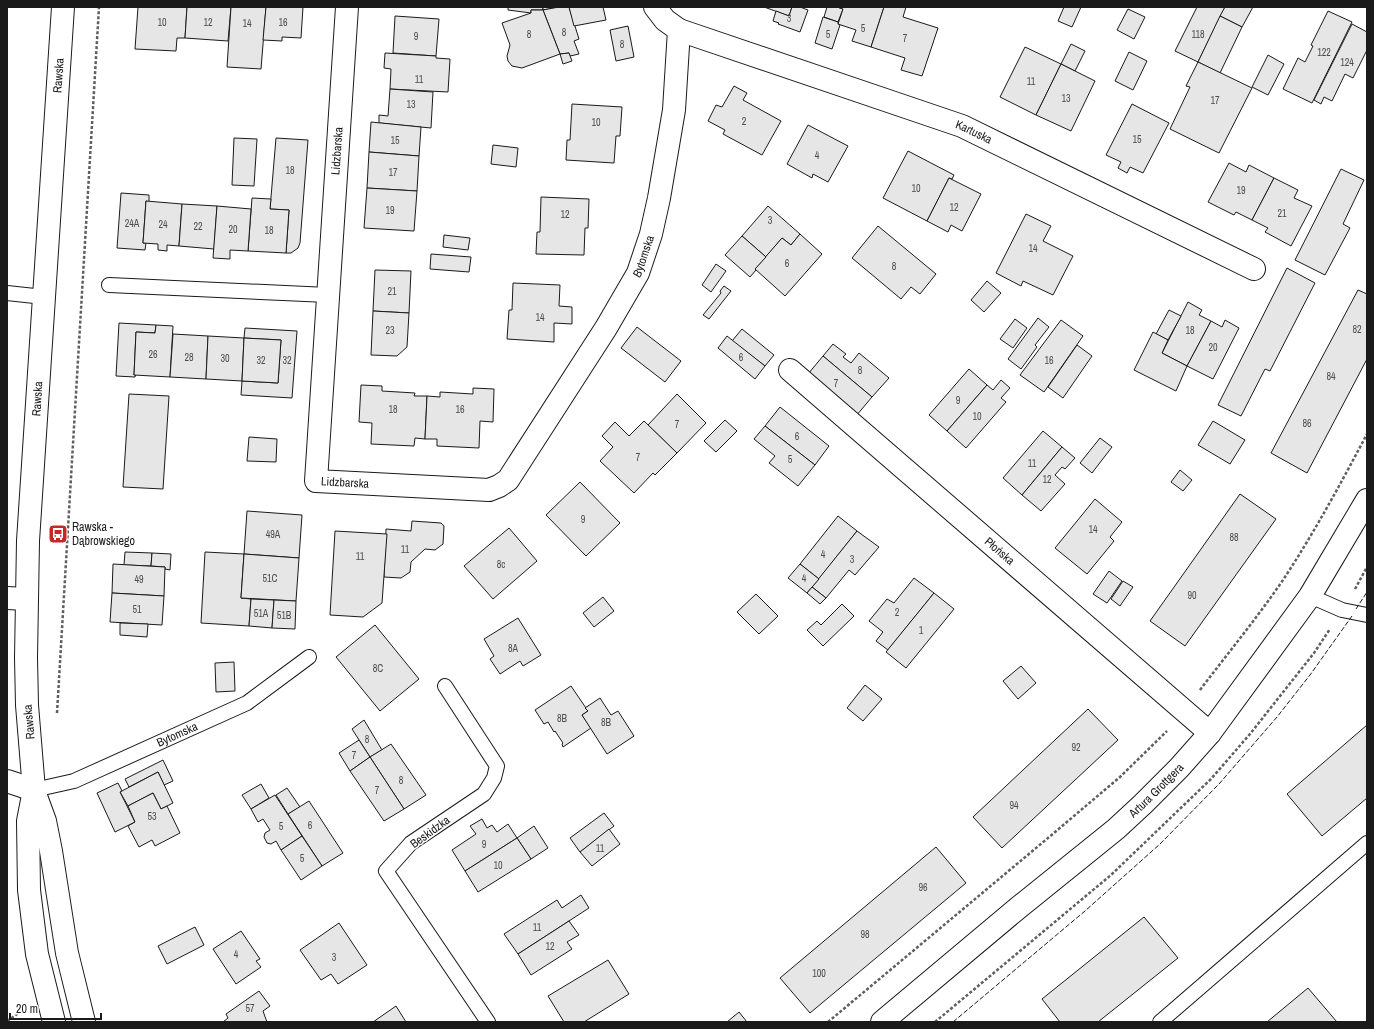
<svg xmlns="http://www.w3.org/2000/svg" width="1374" height="1029" viewBox="0 0 1374 1029" font-family="'Archivo Narrow',sans-serif">
<style>
.building{fill:#e6e6e6;stroke:#1a1a1a}
.lines{fill:none;stroke-linecap:round;stroke-linejoin:round}
.lane-casing{stroke:#1a1a1a;stroke-width:16}
.street-casing{stroke:#1a1a1a;stroke-width:24}
.secondary-casing{stroke:#1a1a1a;stroke-width:24}
.path{stroke:#5f5f5f;stroke-width:2.5;stroke-dasharray:3 2;stroke-linecap:butt}
.lane{stroke:#fff;stroke-width:14}
.street{stroke:#fff;stroke-width:22}
.secondary{stroke:#fff;stroke-width:22}
.fence{stroke:#1a1a1a;stroke-width:1;stroke-dasharray:5 2;stroke-linecap:butt}
.labels{text-anchor:middle;dominant-baseline:central;stroke-width:3;stroke-linejoin:round;paint-order:stroke}
.number-label{font-size:10px;fill:#4d4d4d}
.street-label{font-size:12px;fill:#1a1a1a;stroke:#fff}
.poi-label{font-size:12px;fill:#1a1a1a;stroke:#fff;text-anchor:start}
</style>
<rect width="100%" height="100%" fill="#fff"/>
<!-- building -->
<g class="building">
<path d="M138,7H187L185,38H177L176,51L135,49Z"/>
<path d="M187,7H231L228,41L185,38Z"/>
<path d="M231,7H266L261,69L227,67Z"/>
<path d="M266,7H303L301,38L282,37V41L263,40Z"/>
<path d="M508,7H543V10H531V13L508,10Z"/>
<path d="M543,7H559L543,10Z"/>
<path d="M559,7H569L579,39L574,41L579,54L570,56L569,53L560,54L543,10Z"/>
<path d="M569,7H603L606,20L574,26Z"/>
<path d="M764,7H792L789,16Z"/>
<path d="M792,7H800L808,10L800,32L778,24L779,23L773,21L776,11L789,16Z"/>
<path d="M827,7H837L843,9L838,22L824,17Z"/>
<path d="M837,7H884L871,47L852,41L856,30L838,24L843,9Z"/>
<path d="M884,7H906L903,17L938,28L922,76L901,70L905,58L871,47Z"/>
<path d="M1064,7H1081L1072,27L1058,21Z"/>
<path d="M1197,7H1225L1198,62L1175,51Z"/>
<path d="M1225,7H1253L1242,27L1220,16Z"/>
<path d="M1128,9L1145,17L1134,39L1117,30Z"/>
<path d="M531,10H543L560,54L522,68L512,66L508,61L507,56L510,45L502,23L531,13Z"/>
<path d="M1328,11L1352,22L1312,103L1283,89L1298,58L1305,62L1313,46L1311,45Z"/>
<path d="M395,16L439,19L436,56L393,53Z"/>
<path d="M1220,16L1242,27L1220,73L1198,62Z"/>
<path d="M823,17L838,22V24L840,25L832,49L815,43Z"/>
<path d="M1352,24L1367,32V50L1353,78L1345,74L1332,101L1324,97L1321,104L1314,100Z"/>
<path d="M628,26L634,57L616,61L610,30Z"/>
<path d="M1071,44L1085,51L1075,71L1061,64Z"/>
<path d="M1025,47L1061,64L1036,115L1000,97Z"/>
<path d="M1129,52L1147,61L1133,90L1115,81Z"/>
<path d="M385,53L436,56V58L450,59L448,92L390,89L391,69L384,68Z"/>
<path d="M569,53L572,61L563,64L560,54Z"/>
<path d="M1268,55L1284,64L1268,95L1252,87Z"/>
<path d="M1198,62L1252,88L1219,153L1170,129L1190,87L1186,86Z"/>
<path d="M1061,64L1095,81L1071,131L1036,115Z"/>
<path d="M734,86L747,93L743,100L781,121L762,155L723,134L725,130L708,121L716,105L722,107Z"/>
<path d="M390,89L433,92L431,128L379,123V115L388,116Z"/>
<path d="M572,104L622,107L620,136H616L614,163L566,160L567,140H570Z"/>
<path d="M1132,104L1169,123L1143,173L1130,167L1127,173L1118,168L1121,162L1106,155Z"/>
<path d="M371,122L421,127L419,156L369,152Z"/>
<path d="M808,125L848,146L828,182L813,174L812,178L787,164Z"/>
<path d="M234,138L257,139L254,186L232,185Z"/>
<path d="M276,138L308,140L300,243L298,248L291,253H286L289,210L270,209Z"/>
<path d="M493,145L518,148L516,167L491,164Z"/>
<path d="M908,151L954,175L952,179L949,178L927,221L883,198Z"/>
<path d="M369,152L419,156L417,191L367,188Z"/>
<path d="M1229,163L1246,172L1249,165L1274,178L1252,220L1236,212L1234,215L1208,202Z"/>
<path d="M1341,169L1364,180L1343,224L1350,228L1325,275L1295,260Z"/>
<path d="M949,178L981,194L962,231L951,225L948,232L927,221Z"/>
<path d="M1274,178L1298,190L1294,198L1312,206L1291,246L1265,232L1268,228L1252,220Z"/>
<path d="M367,188L417,191L414,231L364,228Z"/>
<path d="M121,193L149,195V202L146,201L143,243H146L145,250L117,248Z"/>
<path d="M541,197L589,199L588,228H585L584,255L536,254L537,232H540Z"/>
<path d="M252,198L271,199L270,209L289,210L286,253L248,251Z"/>
<path d="M146,201L182,204L179,246L167,245V251L158,250V244L143,243Z"/>
<path d="M182,204L217,206L214,249L179,246Z"/>
<path d="M217,206L251,209L248,251L230,250V259L213,258Z"/>
<path d="M768,206L800,234L791,245L782,238L766,257L742,236Z"/>
<path d="M1026,214L1051,226L1043,241L1073,256L1053,295L1023,281L1021,286L996,273Z"/>
<path d="M878,226L936,274L920,294L911,287L901,299L852,258Z"/>
<path d="M800,234L822,254L785,296L755,269L782,238L791,245Z"/>
<path d="M444,235L470,238L468,250L443,247Z"/>
<path d="M742,236L766,257L755,269L756,270L750,277L725,255Z"/>
<path d="M431,254L471,257L469,272L430,269Z"/>
<path d="M716,264L726,271L711,292L702,285Z"/>
<path d="M1287,268L1315,283L1270,371L1265,369L1241,416L1218,405Z"/>
<path d="M375,270L411,271L409,313L373,311Z"/>
<path d="M987,281L1001,293L984,312L971,300Z"/>
<path d="M513,283L560,285L559,306L572,307V324L554,323V342L507,339L509,310H512Z"/>
<path d="M724,286L731,291L709,319L703,315L721,293L720,291Z"/>
<path d="M1358,290L1367,294V359L1307,473L1271,453Z"/>
<path d="M1188,302L1202,310L1199,315L1211,321L1187,366L1162,353Z"/>
<path d="M1169,310L1181,316L1168,340L1156,334Z"/>
<path d="M373,311L409,313L407,347L397,356L371,355Z"/>
<path d="M1038,318L1049,327L1035,345L1037,347L1021,369L1008,359Z"/>
<path d="M1015,319L1027,328L1013,348L1000,339Z"/>
<path d="M1061,320L1083,336L1044,392L1020,375Z"/>
<path d="M1225,320L1239,328L1213,379L1187,366L1211,321L1222,327Z"/>
<path d="M119,323L156,325L155,333L136,332L134,375L136,374L135,377L116,376Z"/>
<path d="M156,325L173,326L170,377L134,375L136,332L155,333Z"/>
<path d="M637,327L681,361L665,382L621,348Z"/>
<path d="M245,328L297,331L292,398L241,395L242,381L278,383L281,340L244,338Z"/>
<path d="M742,329L774,355L765,366L732,341Z"/>
<path d="M1153,332L1168,340L1162,353L1187,366L1176,391L1134,370Z"/>
<path d="M173,334L208,336L206,379L170,377Z"/>
<path d="M208,336L244,338L242,381L206,379Z"/>
<path d="M727,336L765,366L755,379L718,348Z"/>
<path d="M244,338L281,340L278,383L242,381Z"/>
<path d="M833,344L846,354L843,357L851,363L859,353L889,378L872,397L823,356Z"/>
<path d="M1077,345L1092,356L1063,398L1048,387Z"/>
<path d="M823,356L872,397L856,416L808,374Z"/>
<path d="M969,369L987,385L947,431L929,415Z"/>
<path d="M1001,380L1010,388L1001,398L1006,402L966,448L947,431L987,385L993,390Z"/>
<path d="M361,385L382,386V391L415,393L414,396H427L425,439L415,438L414,446L371,444L372,423L359,422Z"/>
<path d="M473,388L494,389L493,422L480,421L479,448L437,446V439H425L427,396L440,397V392L473,394Z"/>
<path d="M129,394L169,396L163,489L123,487Z"/>
<path d="M677,394L706,423L677,453L648,425Z"/>
<path d="M780,407L829,446L815,465L765,426Z"/>
<path d="M725,420L737,431L716,452L704,441Z"/>
<path d="M644,421L677,453L655,475L653,473L634,493L600,461L613,447L602,436L615,422L629,436Z"/>
<path d="M1213,421L1245,440L1230,464L1198,445Z"/>
<path d="M765,426L815,465L798,486L769,463L775,456L754,439Z"/>
<path d="M1043,431L1062,447L1022,495L1003,478Z"/>
<path d="M249,437L277,439L276,462L247,461Z"/>
<path d="M1100,438L1112,447L1092,473L1080,463Z"/>
<path d="M1062,447L1075,458L1065,469L1062,467L1055,475L1065,484L1041,511L1022,495Z"/>
<path d="M1180,470L1192,480L1183,491L1171,482Z"/>
<path d="M580,482L620,523L586,556L546,515Z"/>
<path d="M1240,494L1276,519L1185,646L1150,621Z"/>
<path d="M1095,499L1122,522L1110,537L1114,541L1087,574L1055,548Z"/>
<path d="M247,511L302,515L299,558L244,554Z"/>
<path d="M838,516L857,531L819,579L800,564Z"/>
<path d="M412,521L441,523L444,526L443,544L435,550L425,549L411,562L410,572L401,578L384,577L386,529L411,531Z"/>
<path d="M509,528L537,561L493,599L464,566Z"/>
<path d="M335,531L387,534L382,603L363,617L330,615Z"/>
<path d="M857,531L879,547L855,575L849,570L826,598L812,587Z"/>
<path d="M125,552L152,553L151,566L124,565Z"/>
<path d="M205,552L244,554L241,598L251,599L249,626L201,623Z"/>
<path d="M152,553L171,554L170,570L165,569V567L151,566Z"/>
<path d="M244,554L299,558L296,601L241,598Z"/>
<path d="M113,564L165,567L164,596L112,593Z"/>
<path d="M800,564L819,579L807,593L788,578Z"/>
<path d="M1109,571L1122,581L1107,603L1093,594Z"/>
<path d="M914,578L934,593L888,650L876,641L883,632L869,621L887,599L894,603Z"/>
<path d="M1123,581L1133,587L1120,606L1111,599Z"/>
<path d="M812,587L826,598L820,604L807,593Z"/>
<path d="M112,593L164,596L162,625L110,622Z"/>
<path d="M934,593L954,609L906,668L886,652Z"/>
<path d="M756,594L778,616L759,634L737,612Z"/>
<path d="M603,597L614,611L594,627L583,613Z"/>
<path d="M251,599L274,600L272,628L249,626Z"/>
<path d="M274,600L296,601L295,629L272,628Z"/>
<path d="M842,604L854,616L823,646L807,630L817,621L821,625Z"/>
<path d="M518,618L541,655L523,666L520,661L500,674L490,659L494,656L484,639Z"/>
<path d="M120,623L148,624L147,637L120,635Z"/>
<path d="M375,625L419,679L380,711L336,657Z"/>
<path d="M234,662L235,691L216,692L215,663Z"/>
<path d="M1021,666L1036,683L1018,699L1003,681Z"/>
<path d="M865,685L882,699L863,721L847,708Z"/>
<path d="M571,686L588,711L582,715L591,728L563,747L562,744L563,743L555,731L554,732L548,722L544,724L535,710Z"/>
<path d="M600,698L611,715L618,711L634,736L607,754L582,715L588,711L585,708Z"/>
<path d="M1088,709L1118,740L1002,848L973,817Z"/>
<path d="M364,720L382,750L370,757L352,729Z"/>
<path d="M1367,725V798L1322,836L1287,794Z"/>
<path d="M359,740L370,757L350,771L339,753Z"/>
<path d="M391,744L426,795L404,809L370,757Z"/>
<path d="M370,757L404,809L384,821L350,771Z"/>
<path d="M163,760L173,781L164,785L158,772L129,787L125,779Z"/>
<path d="M158,772L173,803L161,809L153,793L128,806L120,792Z"/>
<path d="M118,783L122,791L120,792L135,822L115,832L97,793Z"/>
<path d="M261,784L269,798L251,809L242,795Z"/>
<path d="M287,788L300,807L288,814L276,795Z"/>
<path d="M153,793L161,809L167,806L180,833L155,846L152,840L139,847L128,826L135,822L128,806Z"/>
<path d="M275,795L302,836L281,850L276,841L271,844L267,843L264,837L265,833L270,830L263,819L258,822L251,809Z"/>
<path d="M309,801L343,853L322,866L288,814Z"/>
<path d="M604,813L614,826L580,852L570,838Z"/>
<path d="M482,819L487,828L492,825L497,832L508,824L517,838L465,871L452,850L476,834L470,826Z"/>
<path d="M534,826L548,848L531,859L517,838Z"/>
<path d="M609,829L620,844L592,866L580,852Z"/>
<path d="M302,836L322,866L301,880L281,850Z"/>
<path d="M517,838L531,859L478,892L465,871Z"/>
<path d="M936,847L966,883L810,1013L780,978Z"/>
<path d="M581,895L589,908L518,954L504,934L557,900L562,908Z"/>
<path d="M1144,917L1178,958L1098,1022H1060L1042,999Z"/>
<path d="M569,921L579,935L567,942L572,949L531,975L518,954Z"/>
<path d="M339,923L367,965L338,984L331,974L321,980L300,950Z"/>
<path d="M195,927L204,945L167,964L158,946Z"/>
<path d="M241,931L260,959L256,961L261,967L236,984L213,949Z"/>
<path d="M608,960L629,994L584,1022H564L548,996Z"/>
<path d="M1308,988L1337,1022H1267Z"/>
<path d="M259,991L270,1006L263,1011L267,1022H223L228,1018L226,1014Z"/>
<path d="M396,1006L406,1022H373Z"/>
<path d="M739,1012L747,1022H727Z"/>
</g>
<g class="lines">
<defs>
<g id="lane">
<path d="M109,285L328,295"/>
<path d="M7,293L44,297"/>
<path d="M1310,596L1342,610L1367,615"/>
<path d="M445,686L497,766L494,778L484,794L411,843L386,871L488,1022"/>
<path id="s1" d="M34,790L74,781L247,703L309,657"/>
<path d="M1160,1022L1367,843"/>
</g>
<g id="street">
<path id="s2" d="M347,7L316,481L489,490L499,486L508,480L606,328L638,273L651,234L659,198L674,110L679,30L665,20L655,7"/>
<path id="s3" d="M679,30L962,126L1254,269"/>
<path id="s4" d="M790,370L1210,733"/>
<path d="M7,598L26,599"/>
<path d="M7,781L34,790"/>
</g>
<g id="secondary">
<path d="M34,791L45,821L51,851L67,953L84,1022"/>
<path id="s5" d="M54,1022L37,954L29,890L28,821L34,790L27,705L26,658L28,541L63,7"/>
<path id="s6" d="M882,1022L1018,908L1116,829L1143,804L1179,768L1210,733L1310,596L1367,500"/>
</g>
</defs>
<!-- lane casing -->
<use href="#lane" class="lane-casing"/>
<!-- street casing -->
<use href="#street" class="street-casing"/>
<!-- secondary casing -->
<use href="#secondary" class="secondary-casing"/>
<!-- path -->
<g class="path">
<path d="M1355,589L1367,567"/>
<path d="M1200,690C1228,653 1257,618 1283,580C1314,533 1341,483 1367,434"/>
<path d="M57,713L99,7"/>
<path d="M7,1021L16,1015L23,1007"/>
<path d="M828,1022L1048,838L1120,777L1167,731"/>
<path d="M935,1022L1111,875L1211,779L1250,734L1314,653L1330,629"/>
</g>
<!-- lane -->
<use href="#lane" class="lane"/>
<!-- street -->
<use href="#street" class="street"/>
<!-- secondary -->
<use href="#secondary" class="secondary"/>
<!-- fence -->
<g class="fence">
<path d="M1356,609L1367,592"/>
<path d="M953,1022L1085,911L1160,844L1219,784L1277,717L1310,675L1352,616"/>
</g>
</g>
<!-- icons -->
<defs>
<symbol id="bus-square" viewBox="-11 -11 22 22"><rect x="-9" y="-9" width="18" height="18" rx="4" fill="#c62828" stroke="#fff"/><path d="M-5-6H5V4H4V6H2V4H-2V6H-4V4H-5ZM-3.5-4V0h7V-4ZM-3.5 1.2v1.5H-2V1.2ZM2 1.2v1.5H3.5V1.2Z" fill="#fff"/></symbol>
</defs>
<g fill-rule="evenodd">
<use href="#bus-square" x="47" y="523" width="22" height="22"/>
</g>
<g class="labels">
<!-- number labels -->
<g class="number-label">
<text x="789" y="18">3</text>
<text x="162" y="22">10</text>
<text x="208" y="22">12</text>
<text x="283" y="22">16</text>
<text x="247" y="23">14</text>
<text x="863" y="28">5</text>
<text x="564" y="32">8</text>
<text x="529" y="34">8</text>
<text x="828" y="34">5</text>
<text x="1198" y="34">118</text>
<text x="416" y="36">9</text>
<text x="905" y="38">7</text>
<text x="622" y="44">8</text>
<text x="1324" y="52">122</text>
<text x="1347" y="62">124</text>
<text x="419" y="79">11</text>
<text x="1031" y="81">11</text>
<text x="1066" y="98">13</text>
<text x="1215" y="100">17</text>
<text x="411" y="104">13</text>
<text x="744" y="121">2</text>
<text x="596" y="122">10</text>
<text x="1137" y="139">15</text>
<text x="395" y="140">15</text>
<text x="817" y="155">4</text>
<text x="290" y="170">18</text>
<text x="393" y="172">17</text>
<text x="916" y="188">10</text>
<text x="1241" y="190">19</text>
<text x="954" y="207">12</text>
<text x="390" y="210">19</text>
<text x="1282" y="213">21</text>
<text x="565" y="214">12</text>
<text x="770" y="220">3</text>
<text x="132" y="223">24A</text>
<text x="163" y="224">24</text>
<text x="198" y="226">22</text>
<text x="233" y="229">20</text>
<text x="269" y="230">18</text>
<text x="1033" y="248">14</text>
<text x="787" y="263">6</text>
<text x="894" y="266">8</text>
<text x="392" y="291">21</text>
<text x="540" y="317">14</text>
<text x="1357" y="329">82</text>
<text x="390" y="330">23</text>
<text x="1190" y="330">18</text>
<text x="1213" y="347">20</text>
<text x="153" y="354">26</text>
<text x="189" y="357">28</text>
<text x="741" y="357">6</text>
<text x="225" y="358">30</text>
<text x="261" y="360">32</text>
<text x="287" y="360">32</text>
<text x="1049" y="360">16</text>
<text x="860" y="370">8</text>
<text x="1331" y="376">84</text>
<text x="836" y="383">7</text>
<text x="958" y="400">9</text>
<text x="393" y="409">18</text>
<text x="460" y="409">16</text>
<text x="977" y="416">10</text>
<text x="1307" y="423">86</text>
<text x="677" y="424">7</text>
<text x="797" y="436">6</text>
<text x="638" y="457">7</text>
<text x="790" y="459">5</text>
<text x="1032" y="463">11</text>
<text x="1047" y="479">12</text>
<text x="583" y="519">9</text>
<text x="1093" y="529">14</text>
<text x="273" y="534">49A</text>
<text x="1234" y="537">88</text>
<text x="405" y="549">11</text>
<text x="823" y="554">4</text>
<text x="360" y="556">11</text>
<text x="852" y="559">3</text>
<text x="501" y="564">8c</text>
<text x="270" y="578">51C</text>
<text x="804" y="578">4</text>
<text x="139" y="579">49</text>
<text x="1192" y="595">90</text>
<text x="137" y="609">51</text>
<text x="897" y="612">2</text>
<text x="261" y="613">51A</text>
<text x="284" y="615">51B</text>
<text x="921" y="630">1</text>
<text x="513" y="648">8A</text>
<text x="378" y="668">8C</text>
<text x="562" y="718">8B</text>
<text x="606" y="722">8B</text>
<text x="367" y="739">8</text>
<text x="1076" y="747">92</text>
<text x="354" y="755">7</text>
<text x="401" y="780">8</text>
<text x="377" y="790">7</text>
<text x="1014" y="805">94</text>
<text x="152" y="816">53</text>
<text x="310" y="825">6</text>
<text x="281" y="826">5</text>
<text x="484" y="844">9</text>
<text x="600" y="848">11</text>
<text x="302" y="858">5</text>
<text x="498" y="865">10</text>
<text x="923" y="887">96</text>
<text x="537" y="927">11</text>
<text x="865" y="934">98</text>
<text x="550" y="946">12</text>
<text x="236" y="954">4</text>
<text x="334" y="957">3</text>
<text x="819" y="973">100</text>
<text x="250" y="1008">57</text>
</g>
<!-- street labels -->
<g class="street-label">
<text stroke="none"><textPath href="#s5" startOffset="951">Rawska</textPath></text>
<text stroke="none"><textPath href="#s3" startOffset="312">Kartuska</textPath></text>
<text transform="translate(337 151) rotate(-86)">Lidzbarska</text>
<text stroke="none"><textPath href="#s2" startOffset="932">Bytomska</textPath></text>
<text stroke="none"><textPath href="#s5" startOffset="627">Rawska</textPath></text>
<text stroke="none"><textPath href="#s2" startOffset="504">Lidzbarska</textPath></text>
<text stroke="none"><textPath href="#s4" startOffset="277">Płońska</textPath></text>
<text transform="translate(29 722) rotate(-95)">Rawska</text>
<text stroke="none"><textPath href="#s1" startOffset="154">Bytomska</textPath></text>
<text stroke="none"><textPath href="#s6" startOffset="359">Artura Grottgera</textPath></text>
<text transform="translate(430 832) rotate(-36)">Beskidzka</text>
</g>
<!-- poi labels -->
<g class="poi-label">
<text x="72" y="527">Rawska -<tspan x="72" dy="14">Dąbrowskiego</tspan></text>
</g>
</g>
<!-- border -->
<rect width="1374" height="1029" fill="none" stroke="#1a1a1a" stroke-width="16"/>
<!-- scale -->
<path d="M10 1013v6h91v-6" fill="none" stroke="#1a1a1a" stroke-width="2"/>
<text x="16" y="1013" font-size="12" fill="#1a1a1a" stroke="#ffffff" stroke-width="3" paint-order="stroke">20 m</text>
</svg>
